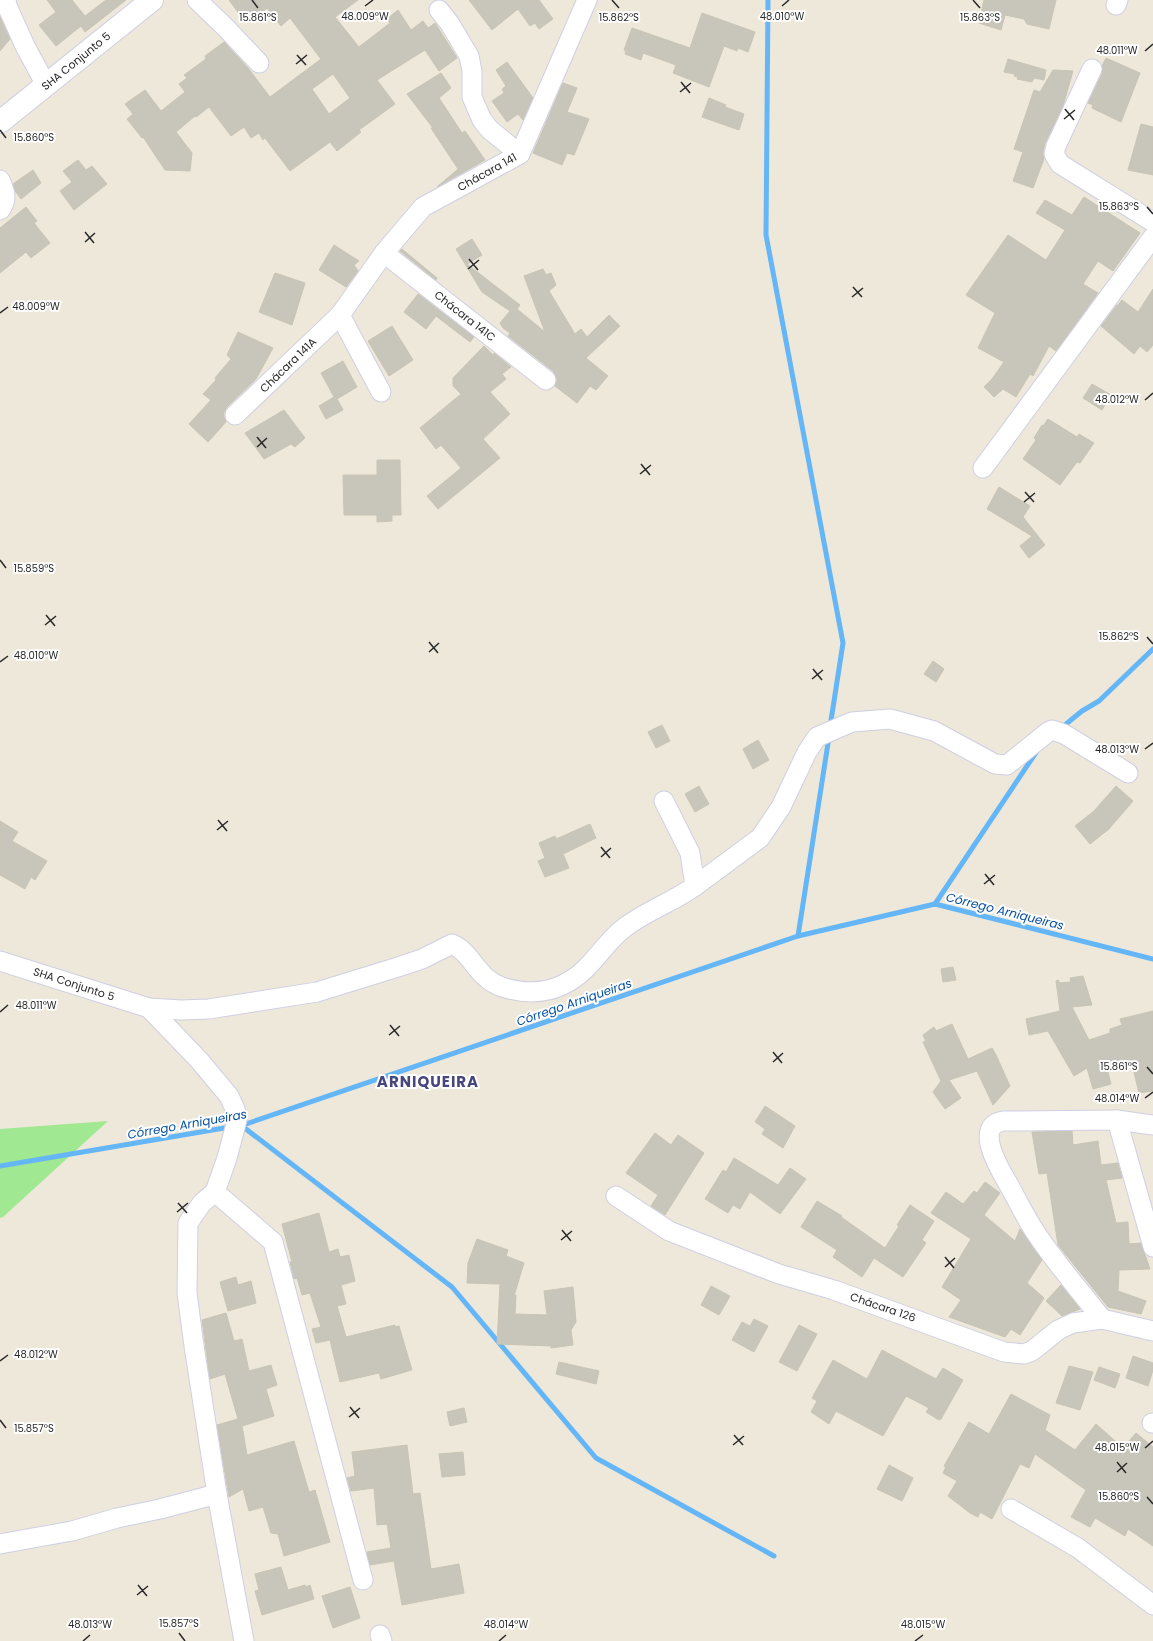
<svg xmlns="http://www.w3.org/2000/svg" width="1153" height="1641" viewBox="0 0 1153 1641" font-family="Poppins,sans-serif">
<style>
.green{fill:#a0e892}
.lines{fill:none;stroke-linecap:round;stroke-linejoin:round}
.stream{stroke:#65b6f7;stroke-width:5}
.building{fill:#c8c5ba;stroke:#c8c5b4;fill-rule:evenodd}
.street-casing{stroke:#cfcfe4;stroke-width:21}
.secondary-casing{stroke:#cfcfe4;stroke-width:24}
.street{stroke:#fff;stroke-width:19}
.secondary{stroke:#fff;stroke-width:22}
.ticks{fill:none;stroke:#292929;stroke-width:1.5}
.labels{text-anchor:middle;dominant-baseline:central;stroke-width:4;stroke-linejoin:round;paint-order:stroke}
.street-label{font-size:11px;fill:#292929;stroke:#fff}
.water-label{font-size:12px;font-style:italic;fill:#0450a3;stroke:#fff}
.district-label{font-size:15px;font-weight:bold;letter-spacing:1px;fill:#47477d;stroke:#fff}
.ticks-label{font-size:10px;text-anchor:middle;fill:#292929;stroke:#fff;stroke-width:4;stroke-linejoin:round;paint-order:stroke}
</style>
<rect width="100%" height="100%" fill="#ede8da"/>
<!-- green -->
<path class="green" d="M108,1121L3,1217L0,1218V1129Z"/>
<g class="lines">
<!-- stream -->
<g class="stream">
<path d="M768,0L766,235L843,643L830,727"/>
<path d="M1060,729L1082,711L1099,701L1153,649"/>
<path d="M935,904L1037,751"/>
<path d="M798,936L829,737"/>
<path d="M240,1126L798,936L935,904L1153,959"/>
<path d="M242,1126L452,1287L596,1458L774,1556"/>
<path d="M0,1166L230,1127"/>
</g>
</g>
<!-- building -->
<g class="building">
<path d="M47,0H72L85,16L106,0H126L85,32L81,26L56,46L39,25L56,12Z"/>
<path d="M229,0H358L335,17L359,47L390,23L387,19L398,10L411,30L423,21L428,28L435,23L457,58L439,71L425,50L377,80L395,104L359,130L361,132L337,151L330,142L290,171L265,138L263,140L259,133L251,138L244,127L231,136L209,107L196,117L195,116L176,132L192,153L190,171L165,170L143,137L142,138L127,119L133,114L125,104L145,90L161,111L185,92L179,84L187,78L184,75L206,59L205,56L224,42L248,68L270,97L321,59L290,18L281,26L267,8L254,19L250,14L243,19ZM333,74L350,98L329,114L312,89Z"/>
<path d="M469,0H539L553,19L539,29L535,23L530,26L518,9L492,30Z"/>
<path d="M984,0H1056L1049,29L1027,24L1024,19L1005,15L1001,30L979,23Z"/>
<path d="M702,13L755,32L748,52L738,48L737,51L724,46L709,87L673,73L676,65L643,53L641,60L625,54L626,51L624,50L632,28L690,48Z"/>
<path d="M0,17L10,39L0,51Z"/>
<path d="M1106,58L1140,73L1121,122L1092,108L1093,105L1088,103L1102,74V66Z"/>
<path d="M1008,59L1046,70L1044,80L1034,78L1032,82L1017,79L1018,77L1014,76L1015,74L1004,72Z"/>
<path d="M507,62L533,98L523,120L518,114L507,122L492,101L504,93L502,89L506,86L496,70Z"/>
<path d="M1053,70L1073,71L1063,106L1045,143L1043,152L1044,159L1033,188L1013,181L1023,152L1014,149L1034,90L1040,92Z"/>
<path d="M441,73L451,88L439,98L462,133L465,131L485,160L437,187L458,169L431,128H433L407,94Z"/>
<path d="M563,83L577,88L567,112L589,119L574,155L567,153L562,165L533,153Z"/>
<path d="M709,98L726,105L725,107L744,114L739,130L702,117Z"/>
<path d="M1141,124L1153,127V175L1128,170Z"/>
<path d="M78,160L86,170L92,166L107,184L74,210L60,191L72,182L63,171Z"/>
<path d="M33,170L41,183L21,199L16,192L13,184Z"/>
<path d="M1084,197L1140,233L1113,271L1098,261L1083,284L1098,293L1056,351L1049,346L1033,376L1030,374L1016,397L1003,389L994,397L984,387L992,379L1004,362L978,348L995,313L966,295L1008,235L1046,260L1065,230L1036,213L1045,200L1072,215Z"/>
<path d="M26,207L37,221L34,223L50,243L31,258L26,252L0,273V228Z"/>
<path d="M472,239L482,255L467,264L520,305L517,309L545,332L524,276L543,269L546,275L551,273L556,285L549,291L575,334L581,329L587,337L609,315L620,326L586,358L608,376L596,390L590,386L577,403L555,386L557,381L556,376L553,371L508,336L510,333L503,328L500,323L510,311L482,292L456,249Z"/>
<path d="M334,245L359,261L354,265L358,271L346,287L319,270Z"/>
<path d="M402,249L437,278L436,280L400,251Z"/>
<path d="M275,273L305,283L292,325L259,312Z"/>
<path d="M1153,289V345L1147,352L1140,346L1134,354L1101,326L1117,305H1118L1122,300L1138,312Z"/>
<path d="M418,294L474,337L470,342L436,316L426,329L404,312Z"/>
<path d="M392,326L413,360L389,376L368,341Z"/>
<path d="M238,332L273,348L256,379L227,407L224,412V417L226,422L208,442L189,424L211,400L203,394L216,380L215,378L231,359L227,355Z"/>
<path d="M484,346L493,355L494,353L511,367L502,374L506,379L490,392L510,414L483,439L500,458L438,509L427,496L461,468L441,445L436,449L420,428L461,394L453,386V378Z"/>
<path d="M343,361L357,387L337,399L343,410L326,419L319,406L334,397L321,373Z"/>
<path d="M1092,384L1111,395L1102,410L1083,398Z"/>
<path d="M284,410L305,438L295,447L291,444L264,459L245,433Z"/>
<path d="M1048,419L1077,437L1079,434L1094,443L1080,463L1077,462L1060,485L1023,459L1036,440L1034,438L1042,425L1043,426Z"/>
<path d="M377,460H400L401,515H392V521L377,522V515H344L343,475H377Z"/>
<path d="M999,487L1030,506L1023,517L1045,545L1029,558L1020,546L1032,536L987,509Z"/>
<path d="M933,661L944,669L936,682L924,674Z"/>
<path d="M662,725L670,741L656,748L648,732Z"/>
<path d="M758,740L769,760L753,769L743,749Z"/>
<path d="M699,786L709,804L695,812L685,794Z"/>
<path d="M1116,786L1133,801L1109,829L1090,844L1075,826L1094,811Z"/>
<path d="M0,821L18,832L12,841L47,861L35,880L31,877L25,889L0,875Z"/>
<path d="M590,824L596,838L563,854L569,868L545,877L538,861L545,858L539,843L555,836L556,839Z"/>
<path d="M953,967L956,980L943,982L941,969Z"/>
<path d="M1083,976L1092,1005L1072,1007L1089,1040L1110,1033V1029L1122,1025L1120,1019L1153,1011V1091L1139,1093L1131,1060L1106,1065L1111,1084L1093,1089L1087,1068L1074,1076L1048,1031L1029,1035L1026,1019L1060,1011L1056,981L1058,980L1060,983L1071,982L1070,978Z"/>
<path d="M952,1024L968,1059L992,1048L996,1055L1010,1086L993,1105L977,1071L949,1080L961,1098L945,1109L933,1092L941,1081L923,1042L926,1041L923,1035L934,1027L936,1031Z"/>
<path d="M765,1106L795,1126L783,1148L762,1134L765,1129L755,1122Z"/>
<path d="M1072,1131L1073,1145L1098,1141L1101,1165L1118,1163L1122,1178L1106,1180L1116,1223L1128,1222L1129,1244L1141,1243L1150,1269L1119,1270L1118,1291L1146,1301L1141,1314L1108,1307L1058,1245L1047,1173L1039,1174L1032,1132Z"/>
<path d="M655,1133L671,1145L678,1135L704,1153L665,1215L651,1206L658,1195L626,1173Z"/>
<path d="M734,1158L778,1185L790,1168L806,1179L780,1214L750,1192L740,1209L733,1205L728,1213L705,1199L723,1170L726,1172Z"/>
<path d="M985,1182L1000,1193L984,1215L1015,1241L1020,1229L1042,1260L1027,1283L1044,1298L1020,1335L1011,1329L1005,1337L949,1317L961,1300L942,1287L971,1239L931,1213L946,1192L963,1204L974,1191L977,1193Z"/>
<path d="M817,1201L842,1216L841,1217L885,1248L899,1226L897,1225L910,1205L934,1221L922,1240L926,1243L903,1277L874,1258L862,1277L833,1257L837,1250L801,1227Z"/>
<path d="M319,1213L329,1252L338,1249L340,1257L349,1255L355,1281L341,1285L346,1304L337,1306L346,1337L395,1325V1327L399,1326L412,1370L381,1379L379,1373L340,1382L330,1340L316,1343L312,1329L321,1327L310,1293L302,1295L297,1278L294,1279L290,1262H292L282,1224Z"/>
<path d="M477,1239L508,1250L506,1256L524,1263L514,1296L516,1295L515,1314L547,1315L544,1291L573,1287L576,1322L571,1330L573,1345L551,1348V1346L497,1344L500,1284L467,1283L468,1263Z"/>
<path d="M236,1277L238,1285L251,1281L256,1303L228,1311L220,1282Z"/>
<path d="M1061,1285L1080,1309L1062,1316L1046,1301Z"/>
<path d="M711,1286L730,1296L719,1315L701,1305Z"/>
<path d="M226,1313L234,1341L242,1339L249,1371L271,1365L277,1385L266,1389L274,1416L242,1426L247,1455L294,1441L309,1492L315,1490L330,1542L284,1556L278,1534L271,1533L263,1507L249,1511L243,1489L229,1497L217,1425L238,1419L225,1374L210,1379L202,1320Z"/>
<path d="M754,1319L768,1326L754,1352L732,1340L742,1322L750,1326Z"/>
<path d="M799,1325L817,1334L797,1371L779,1362Z"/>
<path d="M882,1350L936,1379L943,1368L963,1380L941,1419L939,1420L926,1412L929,1408L906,1396L883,1436L836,1411L829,1424L811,1412L817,1401L812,1398L833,1360L867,1379Z"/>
<path d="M1133,1356L1153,1363V1370L1148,1386L1126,1378Z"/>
<path d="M559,1362L599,1371L596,1384L556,1374Z"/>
<path d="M1069,1366L1093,1372L1080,1410L1056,1403Z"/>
<path d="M1099,1367L1120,1374L1115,1388L1094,1380Z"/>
<path d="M1011,1394L1050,1415L1045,1430L1075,1450L1096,1424L1123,1448L1136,1433L1153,1447V1546L1128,1529L1125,1536L1095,1518L1090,1527L1071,1517L1086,1490L1035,1454L1029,1468L1020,1464L992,1519L980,1512L978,1517L970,1513L948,1496L957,1481L943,1473L946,1467L944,1466L969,1422L989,1434Z"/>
<path d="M464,1408L467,1422L450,1426L447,1412Z"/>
<path d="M407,1445L413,1494L420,1493L431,1569L459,1564L464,1593L402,1605L394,1561L370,1565L368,1558L367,1552L391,1548L387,1524L377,1525L374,1488L351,1491L347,1478L355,1476L352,1452Z"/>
<path d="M463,1452L465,1475L442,1477L439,1454Z"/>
<path d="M889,1465L913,1478L902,1501L877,1489Z"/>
<path d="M281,1567L288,1590L305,1585L306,1587L310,1585L314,1599L262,1615L255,1591L259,1590L255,1574Z"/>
<path d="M350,1587L360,1618L333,1628L322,1596Z"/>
</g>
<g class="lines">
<defs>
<g id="street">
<path d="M6,0L7,6L25,46L46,85"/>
<path d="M197,0L226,28L259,63"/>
<path d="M1116,5L1118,0"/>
<path d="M439,10L450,24L469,56L472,71V97L482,120L490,130L520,154"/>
<path d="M1092,69L1056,146L1054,154L1060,164L1153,222"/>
<path d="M0,180C5,191 8,200 0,210"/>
<path d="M384,253L546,380"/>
<path d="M340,315L381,392"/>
<path d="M235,415L340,315L384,253L423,207L520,154L587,0"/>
<path d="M983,468L1153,237"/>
<path d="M695,886L760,838L781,807L807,752L817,737L852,722L890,719L934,731L995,764L1007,765L1048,732L1052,730L1064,734L1128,773"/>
<path d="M0,961L149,1008L181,1010L209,1009L317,992L398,967L422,959L452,944C473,953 476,978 502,987C537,998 567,990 591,963C602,951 611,938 624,928C646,911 673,902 695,886L690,853L664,801"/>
<path d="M149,1008L199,1060L229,1096L235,1109L237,1120L227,1158L215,1192L202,1203L188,1223L187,1293L194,1346L217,1494L244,1641"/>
<path d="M1117,1120L1153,1247"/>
<path d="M215,1192L273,1242L363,1580"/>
<path d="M616,1196L669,1231L779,1274L834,1290L1004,1352L1024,1354L1032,1351L1058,1330L1073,1323L1102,1319L1153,1331"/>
<path d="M1102,1319C1078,1288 1052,1259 1032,1227C1024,1214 1017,1200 1010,1187C1002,1173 971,1125 1004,1121L1117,1120L1153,1125"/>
<path d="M1152,1423H1153"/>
<path d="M1011,1509L1078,1548L1153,1605"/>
<path d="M0,1544L72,1531L117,1518L160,1509L217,1494"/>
<path d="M380,1635L382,1641"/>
</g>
<path id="secondary" d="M0,122L152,0"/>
</defs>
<!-- street casing -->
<use href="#street" class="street-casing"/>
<!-- secondary casing -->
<use href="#secondary" class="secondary-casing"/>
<!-- street -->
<use href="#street" class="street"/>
<!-- secondary -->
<use href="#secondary" class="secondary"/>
</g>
<!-- ticks -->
<path class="ticks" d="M252,0L258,8M612,0L619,8M973,0L980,8M365,6L373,0M782,6L789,0M1145,51L1153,44M297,55L306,65M296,64L307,55M681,82L690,93M680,92L691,83M1065,109L1074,120M1064,119L1075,110M0,130L6,138M1147,207L1153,214M85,232L94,243M85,242L95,233M469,259L478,270M468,269L479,260M853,287L862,297M852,297L863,288M0,313L8,307M1145,400L1153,393M257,437L266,448M257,447L267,438M641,464L650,475M640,474L651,465M1025,492L1034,502M1024,502L1035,493M0,560L6,568M46,615L55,626M45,625L56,616M1147,637L1153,644M429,642L438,653M429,652L439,643M0,662L8,656M813,669L822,680M812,679L823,670M1145,749L1153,743M218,820L227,831M217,830L228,821M601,847L610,858M601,857L611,848M985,874L994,885M984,884L995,875M0,1012L8,1005M390,1025L399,1036M389,1035L400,1026M773,1052L782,1063M773,1062L783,1053M1147,1067L1153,1074M1145,1098L1153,1092M178,1203L187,1213M177,1212L188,1203M562,1230L571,1241M561,1240L572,1231M945,1257L954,1268M945,1267L955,1258M0,1361L8,1355M350,1407L359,1418M349,1417L360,1408M0,1420L6,1428M734,1435L743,1445M733,1445L744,1436M1145,1448L1153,1441M1117,1462L1126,1473M1117,1472L1127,1463M1147,1497L1153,1504M138,1585L147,1596M137,1595L148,1586M179,1633L185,1641M83,1641L90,1635M499,1641L506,1635M915,1641L923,1635"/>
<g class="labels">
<!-- street labels -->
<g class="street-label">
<text transform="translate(76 61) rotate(-39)">SHA Conjunto 5</text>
<text transform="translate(487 172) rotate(-29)">Chácara 141</text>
<text transform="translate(465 316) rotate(38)">Chácara 141C</text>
<text transform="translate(288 365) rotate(-44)">Chácara 141A</text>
<text transform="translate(74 984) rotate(18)">SHA Conjunto 5</text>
<text transform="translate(883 1307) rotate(19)">Chácara 126</text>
</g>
<!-- water labels -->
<g class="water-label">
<text transform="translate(1005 911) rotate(14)">Córrego Arniqueiras</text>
<text transform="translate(574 1002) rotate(-19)">Córrego Arniqueiras</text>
<text transform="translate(187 1124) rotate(-10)">Córrego Arniqueiras</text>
</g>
<!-- district labels -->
<g class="district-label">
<text x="428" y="1081">ARNIQUEIRA</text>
</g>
</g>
<g class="ticks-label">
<text x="365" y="20">48.009°W</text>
<text x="782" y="20">48.010°W</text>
<text x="258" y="21">15.861°S</text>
<text x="619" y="21">15.862°S</text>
<text x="980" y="21">15.863°S</text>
<text x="1117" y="54">48.011°W</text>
<text x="34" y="141">15.860°S</text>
<text x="1119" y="210">15.863°S</text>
<text x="36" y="310">48.009°W</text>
<text x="1117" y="403">48.012°W</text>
<text x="34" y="572">15.859°S</text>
<text x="1119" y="640">15.862°S</text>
<text x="36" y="659">48.010°W</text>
<text x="1117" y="753">48.013°W</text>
<text x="36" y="1009">48.011°W</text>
<text x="1119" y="1070">15.861°S</text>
<text x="1117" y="1102">48.014°W</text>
<text x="36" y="1358">48.012°W</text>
<text x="34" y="1432">15.857°S</text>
<text x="1117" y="1451">48.015°W</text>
<text x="1119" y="1500">15.860°S</text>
<text x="179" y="1627">15.857°S</text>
<text x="90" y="1628">48.013°W</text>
<text x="506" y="1628">48.014°W</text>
<text x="923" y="1628">48.015°W</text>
</g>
</svg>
